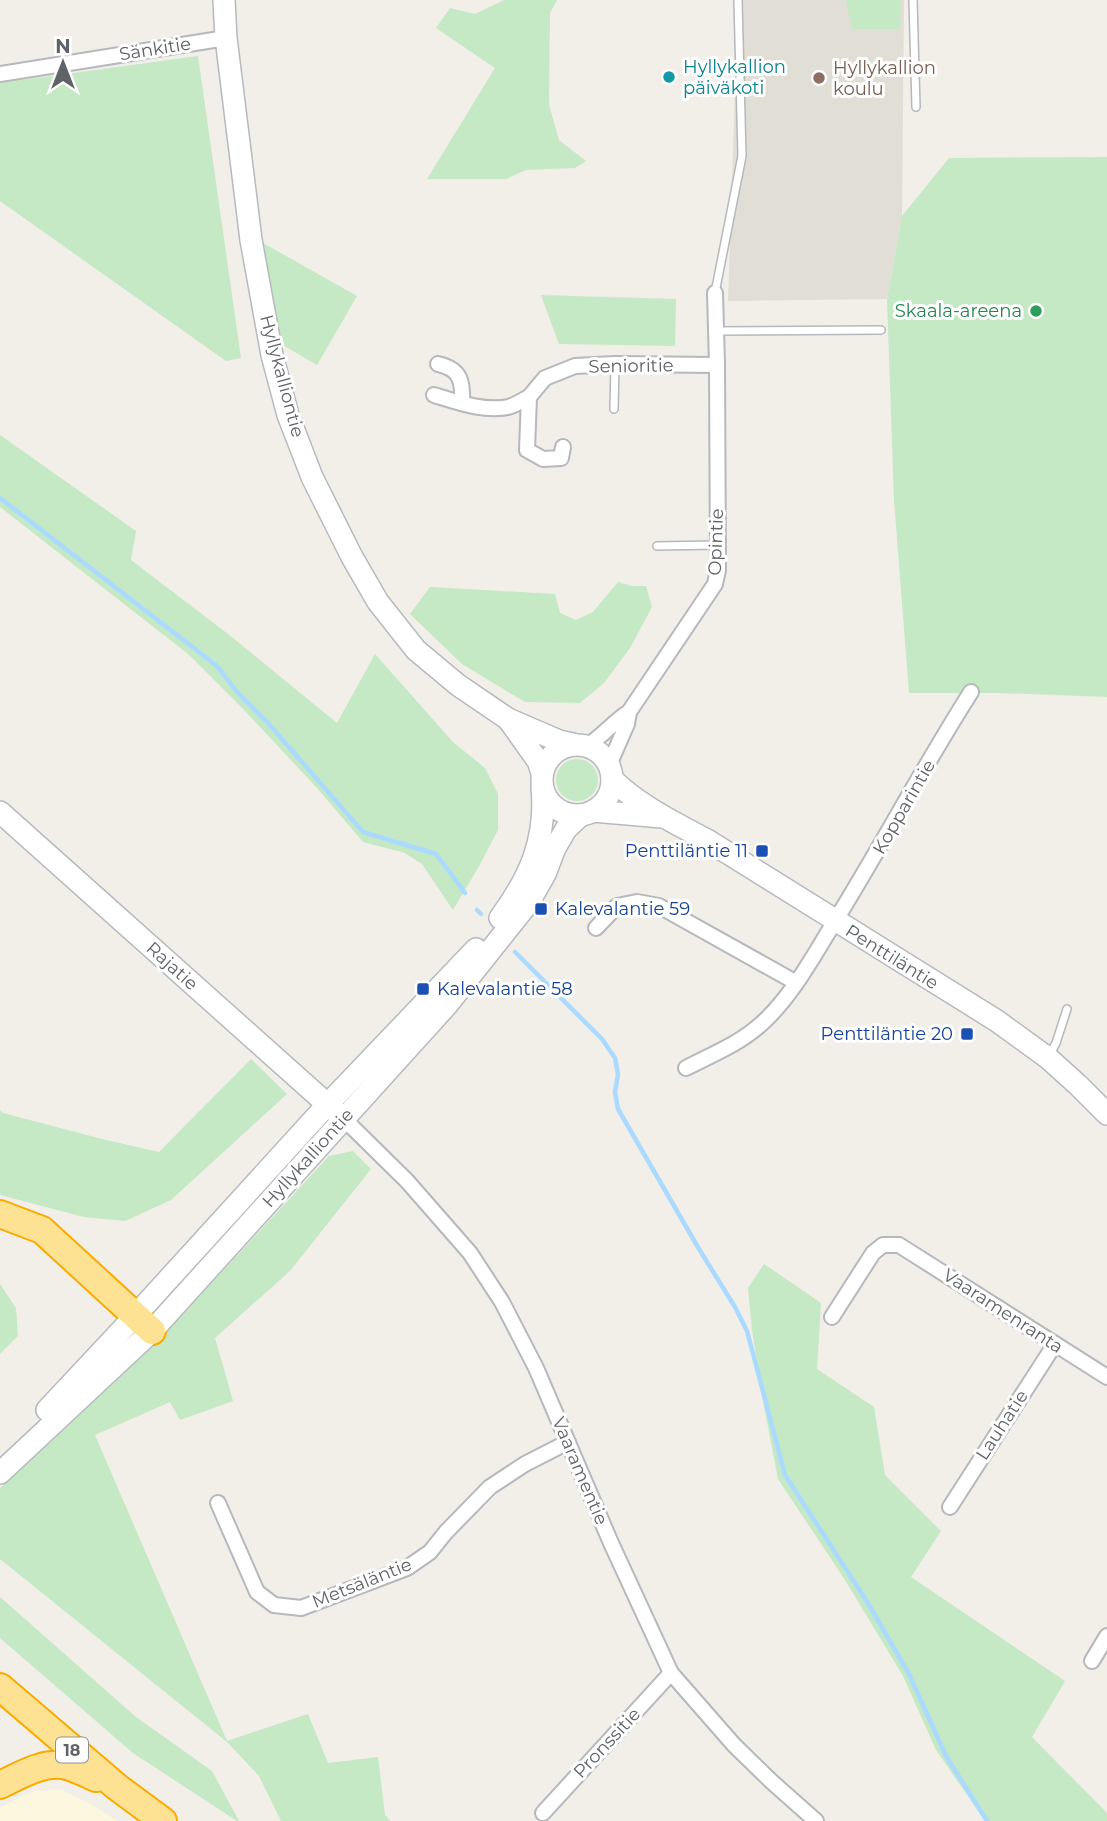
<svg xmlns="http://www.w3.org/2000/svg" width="1107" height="1821" viewBox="0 0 1107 1821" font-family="Montserrat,sans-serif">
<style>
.commercial{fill:#fef7e0}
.education{fill:#e1ded6}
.green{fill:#c5e8c5}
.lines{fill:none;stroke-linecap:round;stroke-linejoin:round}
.stream{stroke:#aadaff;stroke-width:4.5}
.lane-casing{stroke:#b5b8bc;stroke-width:10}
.street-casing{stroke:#b5b8bc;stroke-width:18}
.secondary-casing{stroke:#b6babf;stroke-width:24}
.highway-casing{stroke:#f9ab00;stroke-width:30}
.lane{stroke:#fff;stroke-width:7}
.street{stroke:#fff;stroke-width:14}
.secondary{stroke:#fff;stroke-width:21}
.highway{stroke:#fde293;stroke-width:26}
.culture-dot{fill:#0f9aa8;stroke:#fff;stroke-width:2.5}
.education-dot{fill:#8d6e63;stroke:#fff;stroke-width:2.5}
.leisure-dot{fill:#2e9e5b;stroke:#fff;stroke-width:2.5}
.transit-dot{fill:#1a4fb4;stroke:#fff;stroke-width:2.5}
.labels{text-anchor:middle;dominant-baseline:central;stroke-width:6;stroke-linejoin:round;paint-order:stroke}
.shield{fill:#fff;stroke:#8f9295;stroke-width:2}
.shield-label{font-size:16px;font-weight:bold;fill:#5f6368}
.street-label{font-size:18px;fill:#5f6368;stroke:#fff}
.culture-label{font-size:18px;fill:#0d838f;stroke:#fff;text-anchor:start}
.education-label{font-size:18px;fill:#785e54;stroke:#fff;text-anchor:start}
.leisure-label{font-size:18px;fill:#27864d;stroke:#fff;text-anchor:end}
.transit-label{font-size:18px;fill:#164399;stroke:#fff;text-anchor:end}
</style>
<rect width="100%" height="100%" fill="#f1efe8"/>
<!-- commercial -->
<path class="commercial" d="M61,1790L91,1804L117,1821H0V1808L33,1791Z"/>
<!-- education -->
<path class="education" d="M738,0H904L902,216L887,299L728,301Z"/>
<!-- green -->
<g class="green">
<path d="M504,0H557L550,13L549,105L559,140L586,161L575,168L526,170L506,179H427L495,68L436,28L450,8L475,14Z"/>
<path d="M846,0H901L900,29H852Z"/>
<path d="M198,56L241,358L226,361L0,201V83Z"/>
<path d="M1107,157V697L1000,693H909L894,500L887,299L902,216L949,158Z"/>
<path d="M263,243L357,296L317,365L281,344Z"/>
<path d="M541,295L676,299L675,346L559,344Z"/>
<path d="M0,435L136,531L131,560L228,634L337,723L375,654L453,742L485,768L498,794V830L478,868L453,910L422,864L405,853L363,842L317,788L246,712L188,654L0,507Z"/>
<path d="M618,582L632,586H646L652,607L630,648L604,683L580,703L525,702L462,664L410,614L430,587L555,594L560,613L576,620L593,612Z"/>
<circle cx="577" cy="780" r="21"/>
<path d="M251,1059L287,1094L171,1200L125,1221L84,1217L0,1195V1110L3,1113L102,1139L159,1152Z"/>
<path d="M353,1151L371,1169L290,1271L215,1338L233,1401L180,1420L170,1402L95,1435L227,1741L308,1714L328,1763L378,1757L385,1815L390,1821H281L259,1776L227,1742L0,1559V1488L159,1340L329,1156Z"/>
<path d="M764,1264L821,1303L817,1369L874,1407L885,1475L941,1531L911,1577L1065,1681L1032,1737L1107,1813V1821H985L936,1750L903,1676L845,1580L778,1479L763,1401L752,1330L748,1288Z"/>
<path d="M0,1284L16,1308L18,1336L0,1354Z"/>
<path d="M0,1597L136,1717L212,1771L239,1821H237L133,1753L0,1638Z"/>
</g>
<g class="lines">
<!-- stream -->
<g class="stream">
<path d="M0,498L217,666L237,692L268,723L363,832L436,854L465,893"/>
<path d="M477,910L481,914"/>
<path d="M515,952L602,1039L615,1058L618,1074L615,1092L618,1109L699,1249L735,1307L747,1331L785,1475L866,1600L909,1674L946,1756L987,1821"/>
</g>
<defs>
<g id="lane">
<path d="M913,0L916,107"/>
<path d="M715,293L742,156L738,0"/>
<path d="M715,331L881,330"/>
<path d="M614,409L615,364"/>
<path d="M657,546L717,545"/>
<path d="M1050,1054L1056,1043L1067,1009"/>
</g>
<g id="street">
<path d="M0,74L226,38"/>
<path d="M438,364C461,369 463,382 462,403"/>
<path d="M434,395C457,402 484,412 508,407C516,405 523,400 529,397"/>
<path d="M563,447L561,458L543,459L527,450L529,397L545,378L575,366L615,364L717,365"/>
<path d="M587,746C603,736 614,721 629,712L715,584L718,570L717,365L715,293"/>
<path d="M609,765L627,724L629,712"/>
<path d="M596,928L617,906L637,902L659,906L795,982"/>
<path d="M686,1068C711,1055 739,1044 760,1025C790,999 811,960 832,926C880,849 922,769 971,692"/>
<path d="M344,1119L407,1181L470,1253L502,1302L536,1368L611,1543L671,1673L734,1745L772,1782L816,1821"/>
<path d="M832,1317L873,1253L883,1245H899L1107,1377"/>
<path d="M218,1503L257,1592L274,1605L301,1608L407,1568L430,1552L446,1532L490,1487L525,1464L568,1442"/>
<path d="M950,1507L1055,1344"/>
<path d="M1092,1661L1107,1636"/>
<path d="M543,1813L671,1673"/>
</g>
<g id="secondary">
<path d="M224,0L226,38L251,240L272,355L288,415L312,477L352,557L378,602L416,650L458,685L508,719L559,741L573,744"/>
<path d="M508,719L538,761L542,773"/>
<circle cx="577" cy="780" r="35"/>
<path d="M612,779C638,805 675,823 707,840L997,1021L1048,1058L1078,1085L1107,1114"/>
<path d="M593,811L662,817"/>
<path d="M0,812L337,1113"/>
<path d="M500,918C530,877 547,839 542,787"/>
<path d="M47,1410L135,1316L327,1105L476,949"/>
<path d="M0,1473L152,1331L447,1005L529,902L545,874L555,848L566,829L581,815"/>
</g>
<g id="highway">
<path d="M0,1214L42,1230L152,1331"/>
<path d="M0,1687L117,1787L163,1821"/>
<path d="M0,1785C21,1775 46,1759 70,1767C79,1770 87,1774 96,1778"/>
</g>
</defs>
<!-- lane casing -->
<use href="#lane" class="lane-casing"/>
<!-- street casing -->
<use href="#street" class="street-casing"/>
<!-- secondary casing -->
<use href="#secondary" class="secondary-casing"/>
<!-- highway casing -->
<use href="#highway" class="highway-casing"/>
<!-- lane -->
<use href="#lane" class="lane"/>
<!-- street -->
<use href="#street" class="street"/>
<!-- secondary -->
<use href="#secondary" class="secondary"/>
<!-- highway -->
<use href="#highway" class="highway"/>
</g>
<!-- markers -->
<circle class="culture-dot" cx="669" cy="77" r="7"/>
<circle class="education-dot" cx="819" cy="78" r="7"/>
<circle class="leisure-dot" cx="1036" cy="311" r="7"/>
<g class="transit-dot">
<rect x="755" y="844" width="14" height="14" rx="3.5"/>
<rect x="534" y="902" width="14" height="14" rx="3.5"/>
<rect x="416" y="982" width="14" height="14" rx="3.5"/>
<rect x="960" y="1027" width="14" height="14" rx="3.5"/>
</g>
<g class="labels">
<!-- shield labels -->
<rect class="shield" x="56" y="1737.5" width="32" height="25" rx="5"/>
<g class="shield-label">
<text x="72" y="1750">18</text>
</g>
<!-- street labels -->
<g class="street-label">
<text transform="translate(155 49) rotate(-9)">Sänkitie</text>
<text transform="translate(631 366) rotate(-1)">Senioritie</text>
<text transform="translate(282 376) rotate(75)">Hyllykalliontie</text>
<text transform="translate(716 542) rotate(-88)">Opintie</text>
<text transform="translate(904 807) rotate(-60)">Kopparintie</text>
<text transform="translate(892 957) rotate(32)">Penttiläntie</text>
<text transform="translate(172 966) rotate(42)">Rajatie</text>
<text transform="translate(308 1158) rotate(-48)">Hyllykalliontie</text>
<text transform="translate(1003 1311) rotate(33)">Vaaramenranta</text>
<text transform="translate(1002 1425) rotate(-57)">Lauhatie</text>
<text transform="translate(580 1471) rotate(67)">Vaaramentie</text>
<text transform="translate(362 1583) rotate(-22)">Metsäläntie</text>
<text transform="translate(607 1743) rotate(-47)">Pronssitie</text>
</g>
<!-- culture labels -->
<g class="culture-label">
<text x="683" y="67">Hyllykallion<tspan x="683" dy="21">päiväkoti</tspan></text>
</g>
<!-- education labels -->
<g class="education-label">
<text x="833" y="68">Hyllykallion<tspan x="833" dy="21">koulu</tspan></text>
</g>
<!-- leisure labels -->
<g class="leisure-label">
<text x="1022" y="311">Skaala-areena</text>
</g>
<!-- transit labels -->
<g class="transit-label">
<text x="748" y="851">Penttiläntie 11</text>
<text x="555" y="909" text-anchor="start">Kalevalantie 59</text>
<text x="437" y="989" text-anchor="start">Kalevalantie 58</text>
<text x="953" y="1034">Penttiläntie 20</text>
</g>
</g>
<!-- north arrow -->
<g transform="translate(63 63)" stroke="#ffffff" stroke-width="5" paint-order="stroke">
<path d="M0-5L12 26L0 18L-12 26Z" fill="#5f6368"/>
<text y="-10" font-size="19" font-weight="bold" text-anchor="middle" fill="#5f6368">N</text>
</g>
</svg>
